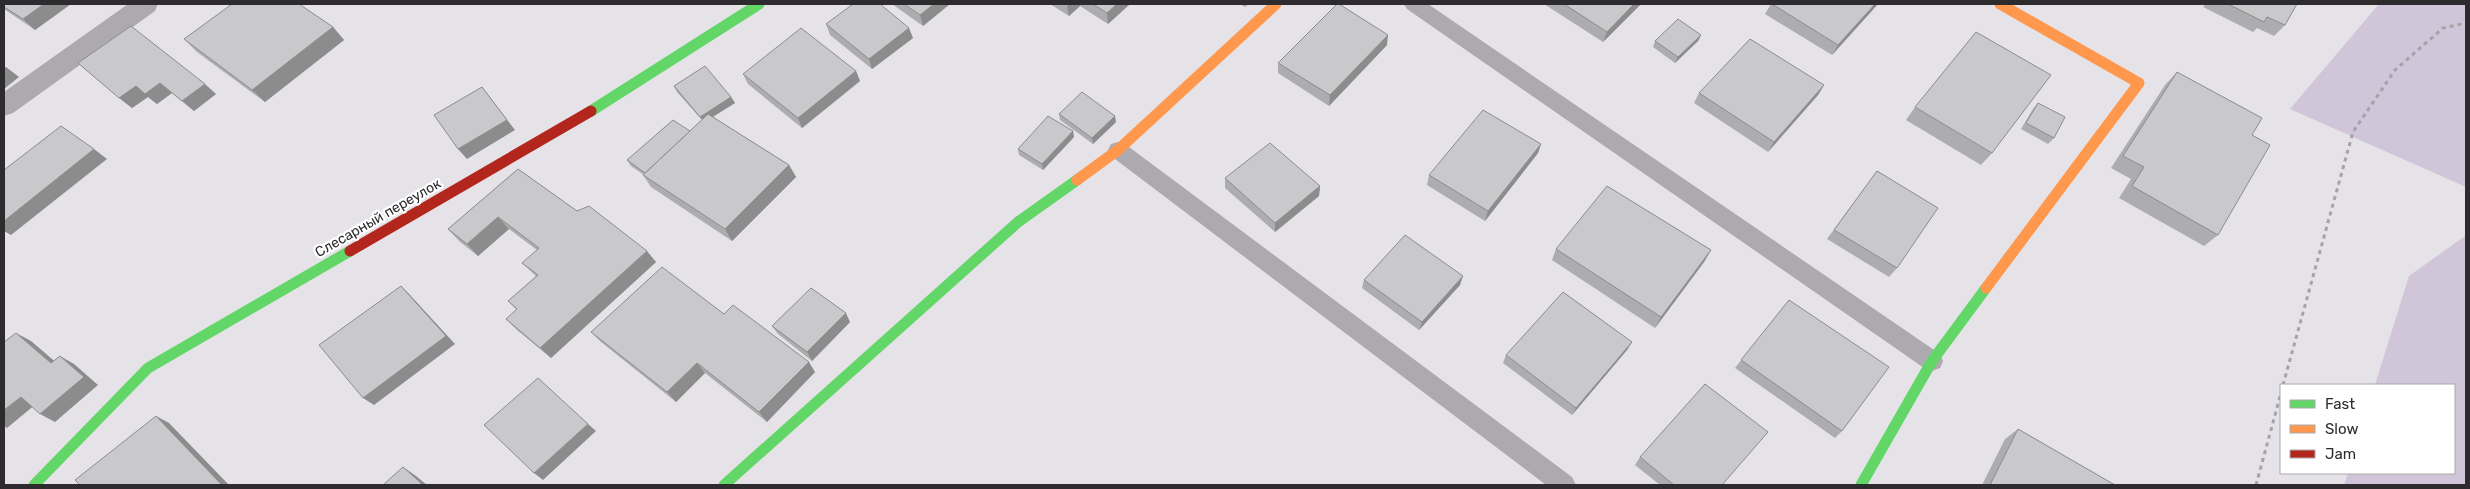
<svg xmlns="http://www.w3.org/2000/svg" width="2470" height="489" viewBox="0 0 2470 489" font-family="Rubik,sans-serif">
<style>
.forest{fill:#d0c5d9}
.lines{fill:none;stroke-linecap:round;stroke-linejoin:round}
.path{stroke:#a5a3a7;stroke-width:3;stroke-dasharray:4 4;stroke-linecap:butt}
.lane{fill:#acaaae;fill-rule:evenodd}
.street{fill:#acaaae;fill-rule:evenodd}
.fast{stroke:#63d668;stroke-width:11}
.slow{stroke:#ff974d;stroke-width:11}
.jam{stroke:#b3261e;stroke-width:11}
.wall{fill:#adacae}
.shaded-wall{fill:#8d8c8d}
.building{fill:#c9c8ca;stroke:#8d8c8d}
.labels{text-anchor:middle;dominant-baseline:central;stroke-width:4.5;stroke-linejoin:round;paint-order:stroke}
.street-label{font-size:14px;fill:#2d2b2e;stroke:#fff}
</style>
<rect width="100%" height="100%" fill="#e5e3e7"/>
<!-- forest -->
<g class="forest">
<path d="M2379,4H2466V187L2290,109Z"/>
<path d="M2465,236L2466,485H2344L2348,473H2454V385H2375L2409,276Z"/>
</g>
<g class="lines">
<!-- path -->
<g class="path">
<path d="M2283,385L2353,132L2395,70L2443,28L2466,23"/>
<path d="M2256,485L2281,393"/>
</g>
<!-- lane -->
<g class="lane">
<path d="M1404,4H1428L1940,354L1943,361L1940,368L1932,371L1924,368L1407,9Z"/>
<path d="M1118,142L1125,144L1572,477L1576,485H1546L1111,156L1108,150L1111,144Z"/>
</g>
<!-- street -->
<path class="street" d="M128,4H158L155,11L13,113L4,116V92Z"/>
<!-- fast -->
<g class="fast">
<path d="M591,111L759,4"/>
<path d="M34,485L148,368L350,251"/>
<path d="M724,485L1018,222L1077,180"/>
<path d="M1861,485L1932,361L1986,288"/>
</g>
<!-- slow -->
<g class="slow">
<path d="M1077,180L1118,150L1276,4"/>
<path d="M1986,288L2139,83L2000,4"/>
</g>
<!-- jam -->
<path class="jam" d="M350,251L591,111"/>
</g>
<!-- wall -->
<g class="wall">
<path d="M4,4H71L35,30L4,9Z"/>
<path d="M892,4H950L923,26Z"/>
<path d="M1050,4H1130L1108,24L1080,6L1069,16Z"/>
<path d="M1240,4H1249L1245,7Z"/>
<path d="M1544,4H1641L1603,42Z"/>
<path d="M1771,4H1878L1832,55L1765,14Z"/>
<path d="M2206,4H2297L2285,25L2274,36L2257,28L2253,32L2203,7Z"/>
<path d="M826,24L913,38L872,69L830,35Z"/>
<path d="M333,27L344,40L265,102L197,52L184,39Z"/>
<path d="M1701,35L1698,41L1675,63L1653,47L1655,41Z"/>
<path d="M1387,45L1329,106L1278,73V63Z"/>
<path d="M78,63L216,94L194,111L172,93L157,104L148,97L132,108Z"/>
<path d="M856,71L860,81L802,128L748,84L743,74Z"/>
<path d="M2177,72L2252,135L2218,235L2204,246L2119,198L2131,179L2111,168L2165,85Z"/>
<path d="M1824,85L1818,95L1768,152L1694,103L1699,93Z"/>
<path d="M674,86L731,97L735,103L713,117L789,165L796,177L732,241L651,187L643,175H644L631,166L627,160L690,131L702,120L677,92Z"/>
<path d="M2038,103L2054,138L2048,144L2021,129L2033,109Z"/>
<path d="M1915,107L1992,153L1981,165L1906,120Z"/>
<path d="M1059,114L1116,122L1093,144L1060,120Z"/>
<path d="M1073,131L1074,137L1043,170L1019,155L1018,149Z"/>
<path d="M1541,144L1538,153L1485,221L1427,185L1429,175Z"/>
<path d="M518,169L577,211L656,262L551,358L517,330L506,319L517,310L508,301L536,276L522,263L537,250L509,229L478,256L459,241L448,229Z"/>
<path d="M1877,171L1897,268L1889,277L1827,239Z"/>
<path d="M1225,178L1320,186L1319,196L1275,232L1225,188Z"/>
<path d="M1556,249L1711,250L1704,262L1655,328L1552,260Z"/>
<path d="M1364,280L1460,285L1419,330L1362,288Z"/>
<path d="M1789,300L1842,431L1835,438L1735,368Z"/>
<path d="M724,314L815,372L767,422L705,373L676,402L601,342L591,332Z"/>
<path d="M850,322L812,361L778,334L772,326Z"/>
<path d="M1632,342L1627,350L1572,415L1503,363L1506,355Z"/>
<path d="M2018,429L2115,485H1982L2005,439Z"/>
<path d="M1640,457L1722,485H1660L1635,465Z"/>
</g>
<!-- shaded-wall -->
<g class="shaded-wall">
<path d="M44,4H71L35,30L23,19Z"/>
<path d="M934,4H950L923,26L920,15Z"/>
<path d="M1069,4H1080V6L1069,16L1067,6Z"/>
<path d="M1117,4H1130L1108,24L1107,13Z"/>
<path d="M1634,4H1641L1603,42L1607,32Z"/>
<path d="M1875,4H1878L1832,55L1838,45Z"/>
<path d="M333,27L344,40L265,102L252,90Z"/>
<path d="M909,28L913,38L872,69L869,59Z"/>
<path d="M1388,35L1387,45L1329,106L1330,95Z"/>
<path d="M1701,35L1698,41L1675,63L1678,57Z"/>
<path d="M6,67L19,77L4,89V68Z"/>
<path d="M856,71L860,81L802,128L798,118Z"/>
<path d="M160,83L172,93L157,104L148,97L132,108L119,98L136,86Z"/>
<path d="M205,84L216,94L194,111L182,101Z"/>
<path d="M1824,85L1818,95L1768,152L1774,142Z"/>
<path d="M482,87L515,130L467,159L458,149Z"/>
<path d="M731,97L735,103L704,122L700,117Z"/>
<path d="M1115,116L1116,122L1093,144L1092,138Z"/>
<path d="M1073,131L1074,137L1043,170L1042,164Z"/>
<path d="M1541,144L1538,153L1485,221L1488,211Z"/>
<path d="M94,149L107,159L11,235L4,231V221Z"/>
<path d="M789,165L796,177L732,241L725,229Z"/>
<path d="M1320,186L1319,196L1275,232V223Z"/>
<path d="M498,217L509,229L478,256L467,244Z"/>
<path d="M1711,250L1704,262L1655,328L1661,317Z"/>
<path d="M647,251L656,262L551,358L540,348Z"/>
<path d="M1463,276L1460,285L1419,330L1422,322Z"/>
<path d="M401,286L410,295L455,344L374,405L363,398Z"/>
<path d="M846,313L850,322L812,361L807,352Z"/>
<path d="M16,333L31,341L66,371L51,363Z"/>
<path d="M1632,342L1627,350L1572,415L1576,408Z"/>
<path d="M60,356L74,364L98,385L55,422L40,414Z"/>
<path d="M809,362L815,372L767,422L759,412Z"/>
<path d="M697,363L705,373L676,402L667,392Z"/>
<path d="M21,397L36,404L7,428L4,426V410Z"/>
<path d="M156,416L169,423L229,485H219Z"/>
<path d="M588,424L596,431L543,480L534,473Z"/>
<path d="M403,467L416,476L427,485H423Z"/>
</g>
<!-- building -->
<g class="building">
<path d="M4,4H44L23,19L4,7Z"/>
<path d="M232,4H299L333,27L252,90L184,39Z"/>
<path d="M853,4H880L909,28L869,59L826,24Z"/>
<path d="M904,4H934L920,15Z"/>
<path d="M1093,4H1117L1107,13Z"/>
<path d="M1337,4H1339L1388,35L1330,95L1278,63Z"/>
<path d="M1564,4H1634L1607,32Z"/>
<path d="M1772,4H1875L1838,45Z"/>
<path d="M2228,4H2297L2285,25L2267,17L2264,22Z"/>
<path d="M1678,19L1701,35L1678,57L1655,41Z"/>
<path d="M131,26L205,84L182,101L160,83L145,94L136,86L119,98L78,63Z"/>
<path d="M801,28L856,71L798,118L743,74Z"/>
<path d="M1976,32L2051,75L1992,153L1915,107Z"/>
<path d="M1750,39L1824,85L1774,142L1699,93Z"/>
<path d="M705,66L731,97L700,117L674,86Z"/>
<path d="M2177,72L2262,118L2252,135L2270,145L2218,235L2132,186L2144,167L2123,156Z"/>
<path d="M482,87L507,120L458,149L434,115Z"/>
<path d="M1082,92L1115,116L1092,138L1059,114Z"/>
<path d="M2038,103L2065,117L2054,138L2026,123Z"/>
<path d="M1483,110L1541,144L1488,211L1429,175Z"/>
<path d="M708,114L789,165L725,229L643,175Z"/>
<path d="M1048,116L1073,131L1042,164L1018,149Z"/>
<path d="M673,120L690,131L645,173L627,160Z"/>
<path d="M61,126L94,149L4,221V170Z"/>
<path d="M1270,143L1320,186L1275,223L1225,178Z"/>
<path d="M518,169L577,211L589,206L647,251L540,348L506,319L517,309L508,301L538,275L522,263L539,248L498,217L467,244L448,229Z"/>
<path d="M1877,171L1938,208L1897,268L1834,230Z"/>
<path d="M1607,186L1711,250L1661,317L1556,249Z"/>
<path d="M1405,235L1463,276L1422,322L1364,280Z"/>
<path d="M662,267L724,314L733,305L809,362L759,412L697,363L667,392L591,332Z"/>
<path d="M401,286L446,336L363,398L319,345Z"/>
<path d="M811,288L846,313L807,352L772,326Z"/>
<path d="M1563,292L1632,342L1576,408L1506,355Z"/>
<path d="M1789,300L1889,367L1842,431L1741,360Z"/>
<path d="M16,333L51,363L60,356L84,377L40,414L21,397L4,410V342Z"/>
<path d="M538,378L588,424L534,473L484,425Z"/>
<path d="M1705,384L1768,432L1722,485H1674L1640,457Z"/>
<path d="M156,416L221,484L219,485H80L75,480Z"/>
<path d="M2018,429L2115,485H1990Z"/>
<path d="M403,467L423,485H383Z"/>
</g>
<g class="labels">
<!-- street labels -->
<g class="street-label">
<text transform="translate(378 218) rotate(-30)">Слесарный переулок</text>
</g>
</g>
<!-- border -->
<rect width="2470" height="489" fill="none" stroke="#2d2b2e" stroke-width="10"/>
<!-- legend -->
<rect x="2280" y="384" width="175" height="90" fill="#ffffff" stroke="#abaaab"/>
<rect x="2290" y="400" width="25" height="8" fill="#63d668" stroke="#abaaab"/>
<text x="2325" y="409" font-size="15" fill="#2d2b2e">Fast</text>
<rect x="2290" y="425" width="25" height="8" fill="#ff974d" stroke="#abaaab"/>
<text x="2325" y="434" font-size="15" fill="#2d2b2e">Slow</text>
<rect x="2290" y="450" width="25" height="8" fill="#b3261e" stroke="#abaaab"/>
<text x="2325" y="459" font-size="15" fill="#2d2b2e">Jam</text>
</svg>
